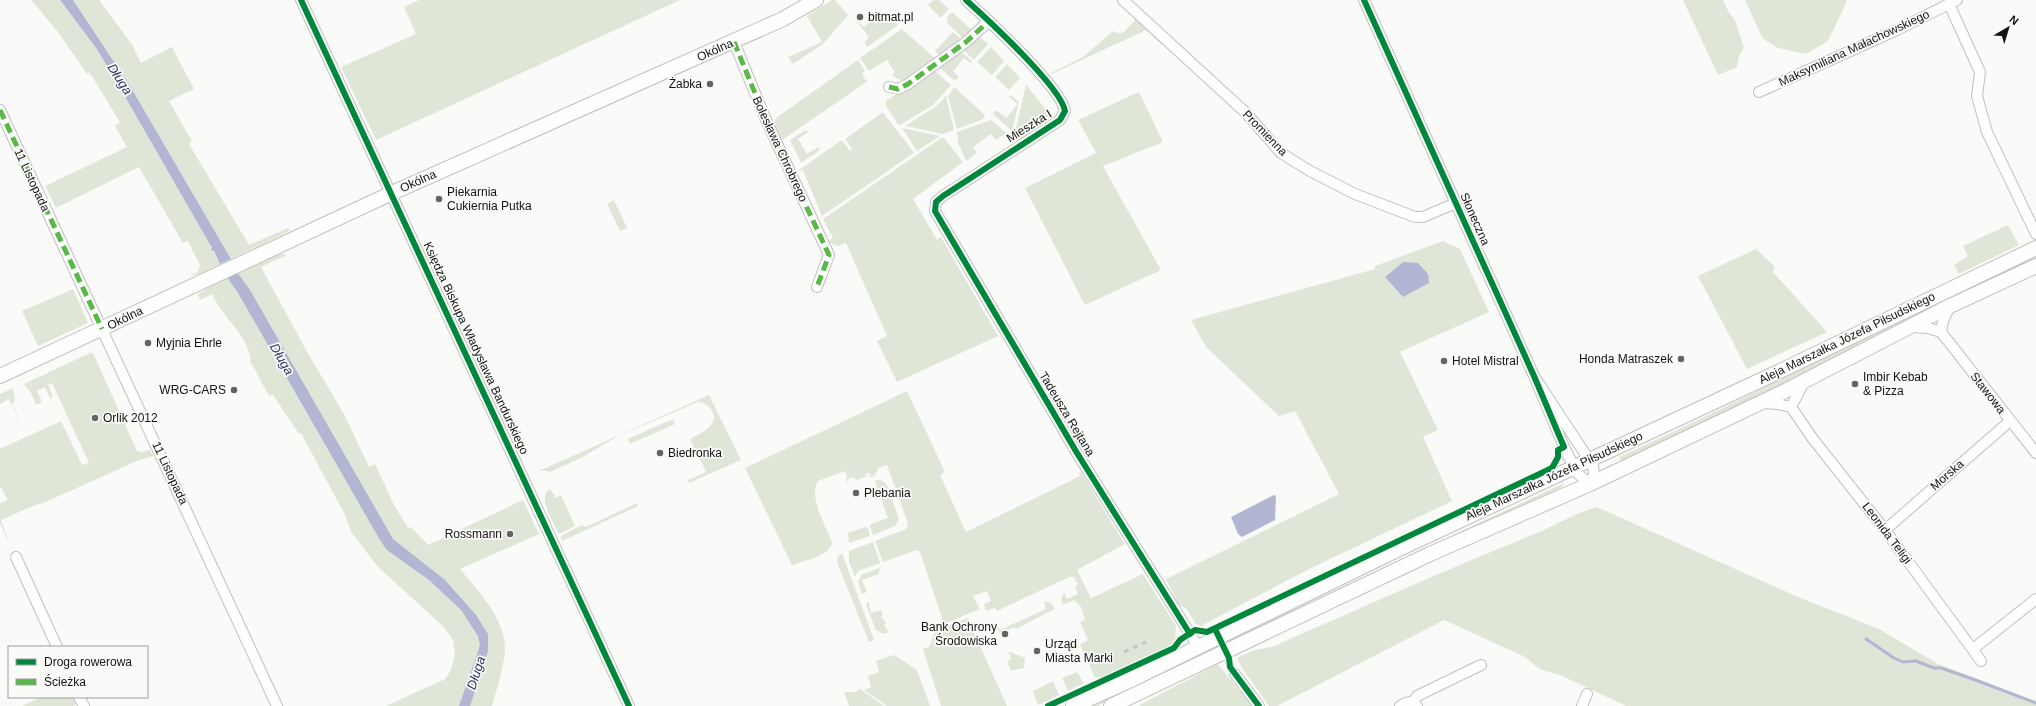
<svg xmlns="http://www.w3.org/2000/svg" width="2036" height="706" viewBox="0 0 2036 706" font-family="Arial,sans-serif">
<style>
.green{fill:#e0e6d7}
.water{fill:#b2b6d2}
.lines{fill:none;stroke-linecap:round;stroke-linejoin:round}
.stream{stroke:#b2b6d2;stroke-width:3}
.street-casing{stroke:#c0c0bf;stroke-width:12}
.secondary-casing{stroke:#c0c0bf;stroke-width:16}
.street{stroke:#fefefe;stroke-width:10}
.secondary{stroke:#fefefe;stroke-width:14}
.rail{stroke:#c5c5c4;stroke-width:3;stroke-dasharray:5 5;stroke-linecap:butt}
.quiet{stroke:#58b947;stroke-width:5;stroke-dasharray:10 5;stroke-linecap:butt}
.cycleway-casing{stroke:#fafbf8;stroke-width:8}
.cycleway{stroke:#00873e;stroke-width:6}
.poi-dot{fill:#646463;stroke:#fafbf8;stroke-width:1.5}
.labels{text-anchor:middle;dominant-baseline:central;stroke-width:3.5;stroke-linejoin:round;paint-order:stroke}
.poi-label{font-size:12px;fill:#131312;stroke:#fafbf8;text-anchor:start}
.street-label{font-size:12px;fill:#131312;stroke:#fafbf8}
.water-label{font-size:13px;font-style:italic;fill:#2d3065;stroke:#fafbf8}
</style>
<rect width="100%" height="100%" fill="#fafaf9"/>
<!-- green -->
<g class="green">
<path d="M31,0H60L96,48L112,74L212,248L220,264L200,274L189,276L198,272L200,265L188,241L183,243L139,167L56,208L45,186L127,147L115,126L120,122L90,73L87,74L58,32Z"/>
<path d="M73,0H99L133,46L141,63L172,47L194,89L169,101L192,141L189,144L249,245L288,228L289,231L231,259L130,86Z"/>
<path d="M419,0H680L376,140L341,67L416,34L404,7Z"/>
<path d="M832,0H835L848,15L823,44L793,64L788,57L822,42L807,16Z"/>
<path d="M933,0H939L949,9L941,18L928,5Z"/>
<path d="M1683,0H1723L1729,13L1735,20L1744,48L1739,56L1737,67L1718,75Z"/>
<path d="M1745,0H1846V3L1828,41L1806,54L1778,48L1763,39Z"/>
<path d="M952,12L974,32L964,39L947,23L948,20L946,18Z"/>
<path d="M885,13L898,25L867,47L865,42L869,37L855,19L864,27L871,21L876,24Z"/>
<path d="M1137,18L1163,43L1162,45L1146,30L1052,74L1051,73L1083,57L1113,31L1117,33L1124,32Z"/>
<path d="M902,29L936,59C925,68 905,91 892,74L895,72L887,60L869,71L860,58Z"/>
<path d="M953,32L962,40L942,57L935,51Z"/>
<path d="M978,36L988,44L974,60L961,48Z"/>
<path d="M991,47L1004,61L992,75L977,62Z"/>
<path d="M959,50L972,61L970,63L964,58L953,71L959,77L955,81L939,67Z"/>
<path d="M858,60L865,71L862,73L865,77L863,78L868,81L782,140L774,124L776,118Z"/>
<path d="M1007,64L1020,78L1009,90L995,77Z"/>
<path d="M934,70L951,85L933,105L900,125L898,124L886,106V101Z"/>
<path d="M1026,85L1048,112L1049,121L1021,139L1015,133Z"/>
<path d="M954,87L984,114L985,116L983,119L957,129L948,96Z"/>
<path d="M1139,92L1163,142L1103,166L1161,270L1085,305L1025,188L1096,153L1078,120Z"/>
<path d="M1010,95L1019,102L1012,131L993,114L996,110L1006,118L1018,104L1009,97Z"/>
<path d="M946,96L954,130L943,134L905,126L935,107Z"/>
<path d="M883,112C893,126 904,138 914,153L822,216L803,170L796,172L842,140L850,151L852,149L845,139Z"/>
<path d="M991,120L1006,133L996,140L991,134L973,147L977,153L966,161L958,143L957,132Z"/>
<path d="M902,128L940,136L917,151Z"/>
<path d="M806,130L808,132L798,139L807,154L818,147L820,150L801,163L790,140Z"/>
<path d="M943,137L963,162L913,199L937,240L941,237L998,336L897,382L877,341L887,336L849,250L846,243L838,246L828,242L833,238L823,219Z"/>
<path d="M614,200L627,228L620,231L607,204Z"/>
<path d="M2008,225L2019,245L1959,274L1954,265L1968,256L1963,246Z"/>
<path d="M1443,241L1460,249L1489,312L1400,352L1438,430L1423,437L1452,501L1307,570L1201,626L1195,623L1186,608L1179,605L1166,579L1339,494L1295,411L1279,416L1206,347L1191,320L1375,269V266Z"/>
<path d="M1756,249L1775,267L1773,272L1827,332L1747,369L1698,276Z"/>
<path d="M284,254L287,255L261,267L306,350L345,416L369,467L375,464L394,505L408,528L411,527L428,545L523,500L539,534L460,569C478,591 505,618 505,649C504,668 497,687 492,706H386L445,679L451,670L455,655L453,640L444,627L378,567L352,533L344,513L301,433L299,434L273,395L269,396L250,361C252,340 220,314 212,294L200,300L198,294L216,283L276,255Z"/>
<path d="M2036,254V257C1897,324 1761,396 1622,463L1619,457C1760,392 1896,320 2036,254Z"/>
<path d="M73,289L88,323L38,346L22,311Z"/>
<path d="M90,353H93L137,451L142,452L150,450L153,456L137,461L41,504L40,503L1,520L10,545L0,523V503L8,500L0,486V449L61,421L82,465L89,463L52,383L48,385L53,397L50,398L45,387L37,391L42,402L36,405L31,393L24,384Z"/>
<path d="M13,388L15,401L12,403L24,431L9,399L0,404V394Z"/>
<path d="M907,391L945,472L940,475L966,532L1080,476L1079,473L1081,472L1125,544L1077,570L1091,598L1143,574L1176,626L1175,644L1104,679L1099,676L1095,678L1080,644L1088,640L1080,622L1085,620L1081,607L1074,600L1063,605L1061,600L1064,592L1067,599L1078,594L1075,587L1078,585L1074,577H1069L997,611L995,608L986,611L984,604L991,601L987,591L973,596L980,609L944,624L920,552L917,550L883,562L875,541L906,529L908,523L887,465L878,468L875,476L871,477L869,473L864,475L868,476L856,480L854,478H849L846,484L847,477L845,471L818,481C808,496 826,527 832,542C831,556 803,561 792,565L745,468Z"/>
<path d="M709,395L741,460L689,483L688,480L706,472L690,439C702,433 724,422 709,407C706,404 703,402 698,402L618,436L581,458L550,472L546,471H539Z"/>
<path d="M673,419L675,424L630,444L628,439Z"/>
<path d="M878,480L883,481L887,485L899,519L895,526L873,535L870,527L871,524L888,518L875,481Z"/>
<path d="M1564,483L1562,487L1544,497L1228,643L1226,641Z"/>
<path d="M550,489L556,498L561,495L575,526L559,534C554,523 536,497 550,489Z"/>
<path d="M637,503L638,506L562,541L561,536L582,525L586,527Z"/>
<path d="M1597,507L1798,597L1879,629L1938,664L2036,701V706H1626L1560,675L1545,671L1537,667L1525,657L1444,620L1277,706H1269L1242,668L1237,658L1254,650L1272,647C1356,610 1440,572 1525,538C1549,529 1572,514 1597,507Z"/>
<path d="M865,527L868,528L870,536L849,543L848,533Z"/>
<path d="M873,542L880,563L858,571L855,577L849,562V551Z"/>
<path d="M842,553L874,640L869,642L837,562L838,556Z"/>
<path d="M882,567L879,570V574L862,580L867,592L862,594L858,582L861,575Z"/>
<path d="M868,601L871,613L881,610L883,615L881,616L882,619H884L886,624L884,625L889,632L883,634L876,630L866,604Z"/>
<path d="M1044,601L1051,603L1055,609L1016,629L1014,627L1000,633L998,630L991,631L996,624L1000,630L1046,609Z"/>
<path d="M967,618L968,619L1007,706H941L923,649L929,647L935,632Z"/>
<path d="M1217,645L1219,648L1141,683L1098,706H1090Z"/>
<path d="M1008,651L1025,658L1024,668L1011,671L1007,662L1011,659Z"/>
<path d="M894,655L917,670L930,706H887L864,690L871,687L868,676L879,672L876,661Z"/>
<path d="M1218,664L1252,706H1139L1143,703Z"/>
<path d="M1077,672L1084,683L1068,691L1062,678Z"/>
<path d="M1053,681L1059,695L1038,705L1033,691Z"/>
<path d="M860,689L884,706H849L844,692H856Z"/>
<path d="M41,697H73L77,704L72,706H22Z"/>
</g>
<!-- water -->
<g class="water">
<path d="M60,0H73L130,86L231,259L220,264L214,251L211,250L212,248L112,74L96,48Z"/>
<path d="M1403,262L1418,263L1428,274L1429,283L1403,297L1385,277Z"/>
<path d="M237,272L250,290L393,539L445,580L476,615L488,634V651L470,706H459L477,655L480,645L478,636L461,610L429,580L387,550L380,540L238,293L227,277Z"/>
<path d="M1274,495L1276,496L1275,520L1242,537L1238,534L1231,517Z"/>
</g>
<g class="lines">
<!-- stream -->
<path class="stream" d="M1866,639L1894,658L1903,662L1916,661L1934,668H1941L1970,678L2036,703"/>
<defs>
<g id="street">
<path d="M301,0L629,706"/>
<path d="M966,0C986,18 1061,87 1065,111L1060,120L943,196L936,202L935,211L1077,453L1199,648"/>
<path d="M1123,0L1246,113L1281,153L1310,171L1355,194L1415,217H1423L1456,203"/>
<path d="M1364,0L1534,376L1564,447L1577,473L1590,484L1594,474L1593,466L1534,376"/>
<path d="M1949,4L1980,72L1977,96L1987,132L2036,234"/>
<path d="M734,42L766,120L829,255L817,287"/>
<path d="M889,87L898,89L908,84L966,42L989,21"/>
<path d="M1759,92L1897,30L1957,0"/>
<path d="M0,110L277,706"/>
<path d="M1910,327L1928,328L1941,332L2036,453"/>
<path d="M1941,332L1943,321L1950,306"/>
<path d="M1763,403L1778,404L1791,407L1813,439L1885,530L1981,661"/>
<path d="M1791,407L1804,382"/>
<path d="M1885,530L2010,421"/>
<path d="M16,557L57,647"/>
<path d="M1973,649L2036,599"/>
<path d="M1235,674L1259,706"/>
<path d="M79,697L84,706"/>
<path d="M1413,702L1417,696L1481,665"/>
<path d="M1400,706C1407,702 1411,700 1417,706"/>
<path d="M1582,706L1587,694"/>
</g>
<g id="secondary">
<path d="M0,376L392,193L783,19L816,0"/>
<path d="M1073,706L1133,679L1399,549L1776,373L2036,248"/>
<path d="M1111,706L1430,554L1590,484L1781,393L1950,306L2036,266"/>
</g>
</defs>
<!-- street casing -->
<use href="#street" class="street-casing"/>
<!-- secondary casing -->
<use href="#secondary" class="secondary-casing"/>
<!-- street -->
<use href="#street" class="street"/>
<!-- secondary -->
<use href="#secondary" class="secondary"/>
<!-- rail -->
<path class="rail" d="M1124,652L1146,642"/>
<!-- quiet -->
<g class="quiet">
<path d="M734,42L766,120L829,255L817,287"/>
<path d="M889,87L898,89L908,84L966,42L989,21"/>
<path d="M0,110L102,329"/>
</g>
<defs>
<g id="cycleway">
<path d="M301,0L629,706"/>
<path d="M966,0C986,18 1061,87 1065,111L1060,120L943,196L936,202L935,211L1077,453L1190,634"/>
<path d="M1215,629L1229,658L1230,667L1259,706"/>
<path d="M1048,706L1174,648L1180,640L1195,630L1207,632L1552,468L1558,457V450L1564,447L1534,376L1364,0"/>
</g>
</defs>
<!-- cycleway casing -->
<use href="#cycleway" class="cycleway-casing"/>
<!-- cycleway -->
<use href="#cycleway" class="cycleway"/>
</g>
<!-- markers -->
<g class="poi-dot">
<circle cx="860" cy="17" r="4"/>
<circle cx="710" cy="84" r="4"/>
<circle cx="439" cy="199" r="4"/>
<circle cx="148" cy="343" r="4"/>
<circle cx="1681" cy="359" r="4"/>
<circle cx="1444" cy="361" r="4"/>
<circle cx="1855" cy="384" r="4"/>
<circle cx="234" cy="390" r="4"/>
<circle cx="95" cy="418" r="4"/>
<circle cx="660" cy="453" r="4"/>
<circle cx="856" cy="493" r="4"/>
<circle cx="510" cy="534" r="4"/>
<circle cx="1005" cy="634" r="4"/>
<circle cx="1037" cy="651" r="4"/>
</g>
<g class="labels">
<!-- poi labels -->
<g class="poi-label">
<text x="868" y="17">bitmat.pl</text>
<text x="702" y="84" text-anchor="end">Żabka</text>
<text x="447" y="192">Piekarnia<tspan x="447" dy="14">Cukiernia Putka</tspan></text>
<text x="156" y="343">Myjnia Ehrle</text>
<text x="1673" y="359" text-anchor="end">Honda Matraszek</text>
<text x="1452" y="361">Hotel Mistral</text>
<text x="1863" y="377">Imbir Kebab<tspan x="1863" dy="14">&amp; Pizza</tspan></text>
<text x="226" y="390" text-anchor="end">WRG-CARS</text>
<text x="103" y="418">Orlik 2012</text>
<text x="668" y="453">Biedronka</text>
<text x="864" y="493">Plebania</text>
<text x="502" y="534" text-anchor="end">Rossmann</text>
<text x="997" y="627" text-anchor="end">Bank Ochrony<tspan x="997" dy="14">Środowiska</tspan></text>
<text x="1045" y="644">Urząd<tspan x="1045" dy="14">Miasta Marki</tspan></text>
</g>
<!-- street labels -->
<g class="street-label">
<text transform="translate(1854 48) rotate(-25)">Maksymiliana Małachowskiego</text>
<text transform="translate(715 50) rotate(-24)">Okólna</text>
<text transform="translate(1029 126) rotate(-32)">Mieszka I</text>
<text transform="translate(1265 133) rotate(46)">Promienna</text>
<text transform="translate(780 149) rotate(65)">Bolesława Chrobrego</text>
<text transform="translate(32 180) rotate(65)">11 Listopada</text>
<text transform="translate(418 181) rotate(-24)">Okólna</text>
<text transform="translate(1475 219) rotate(66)">Słoneczna</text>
<text transform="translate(125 318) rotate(-26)">Okólna</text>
<text transform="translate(1847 338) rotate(-26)">Aleja Marszałka Józefa Piłsudskiego</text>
<text transform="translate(476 348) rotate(65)">Księdza Biskupa Władysława Bandurskiego</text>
<text transform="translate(1988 393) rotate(52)">Stawowa</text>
<text transform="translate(1067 414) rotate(59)">Tadeusza Rejtana</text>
<text transform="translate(170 473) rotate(65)">11 Listopada</text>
<text transform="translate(1947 475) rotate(-41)">Morska</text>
<text transform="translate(1554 476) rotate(-25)">Aleja Marszałka Józefa Piłsudskiego</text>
<text transform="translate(1887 533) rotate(53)">Leonida Teligi</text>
</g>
<!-- water labels -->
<g class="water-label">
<text transform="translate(120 79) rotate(57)">Długa</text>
<text transform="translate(282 359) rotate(60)">Długa</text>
<text transform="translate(476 673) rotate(-72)">Długa</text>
</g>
</g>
<!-- legend -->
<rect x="8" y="646" width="140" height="52" fill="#fafbf8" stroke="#9e9e9c"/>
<rect x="16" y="659" width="20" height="6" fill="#00873e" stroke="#9e9e9c"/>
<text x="44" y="666" font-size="12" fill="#131312">Droga rowerowa</text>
<rect x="16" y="679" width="20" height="6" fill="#58b947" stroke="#9e9e9c"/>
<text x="44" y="686" font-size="12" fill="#131312">Ścieżka</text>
<!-- north arrow -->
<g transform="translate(2008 28) rotate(38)" stroke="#fafbf8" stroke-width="3" paint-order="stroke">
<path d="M0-3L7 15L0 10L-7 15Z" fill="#131312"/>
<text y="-6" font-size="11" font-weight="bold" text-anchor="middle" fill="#131312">N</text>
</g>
</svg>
